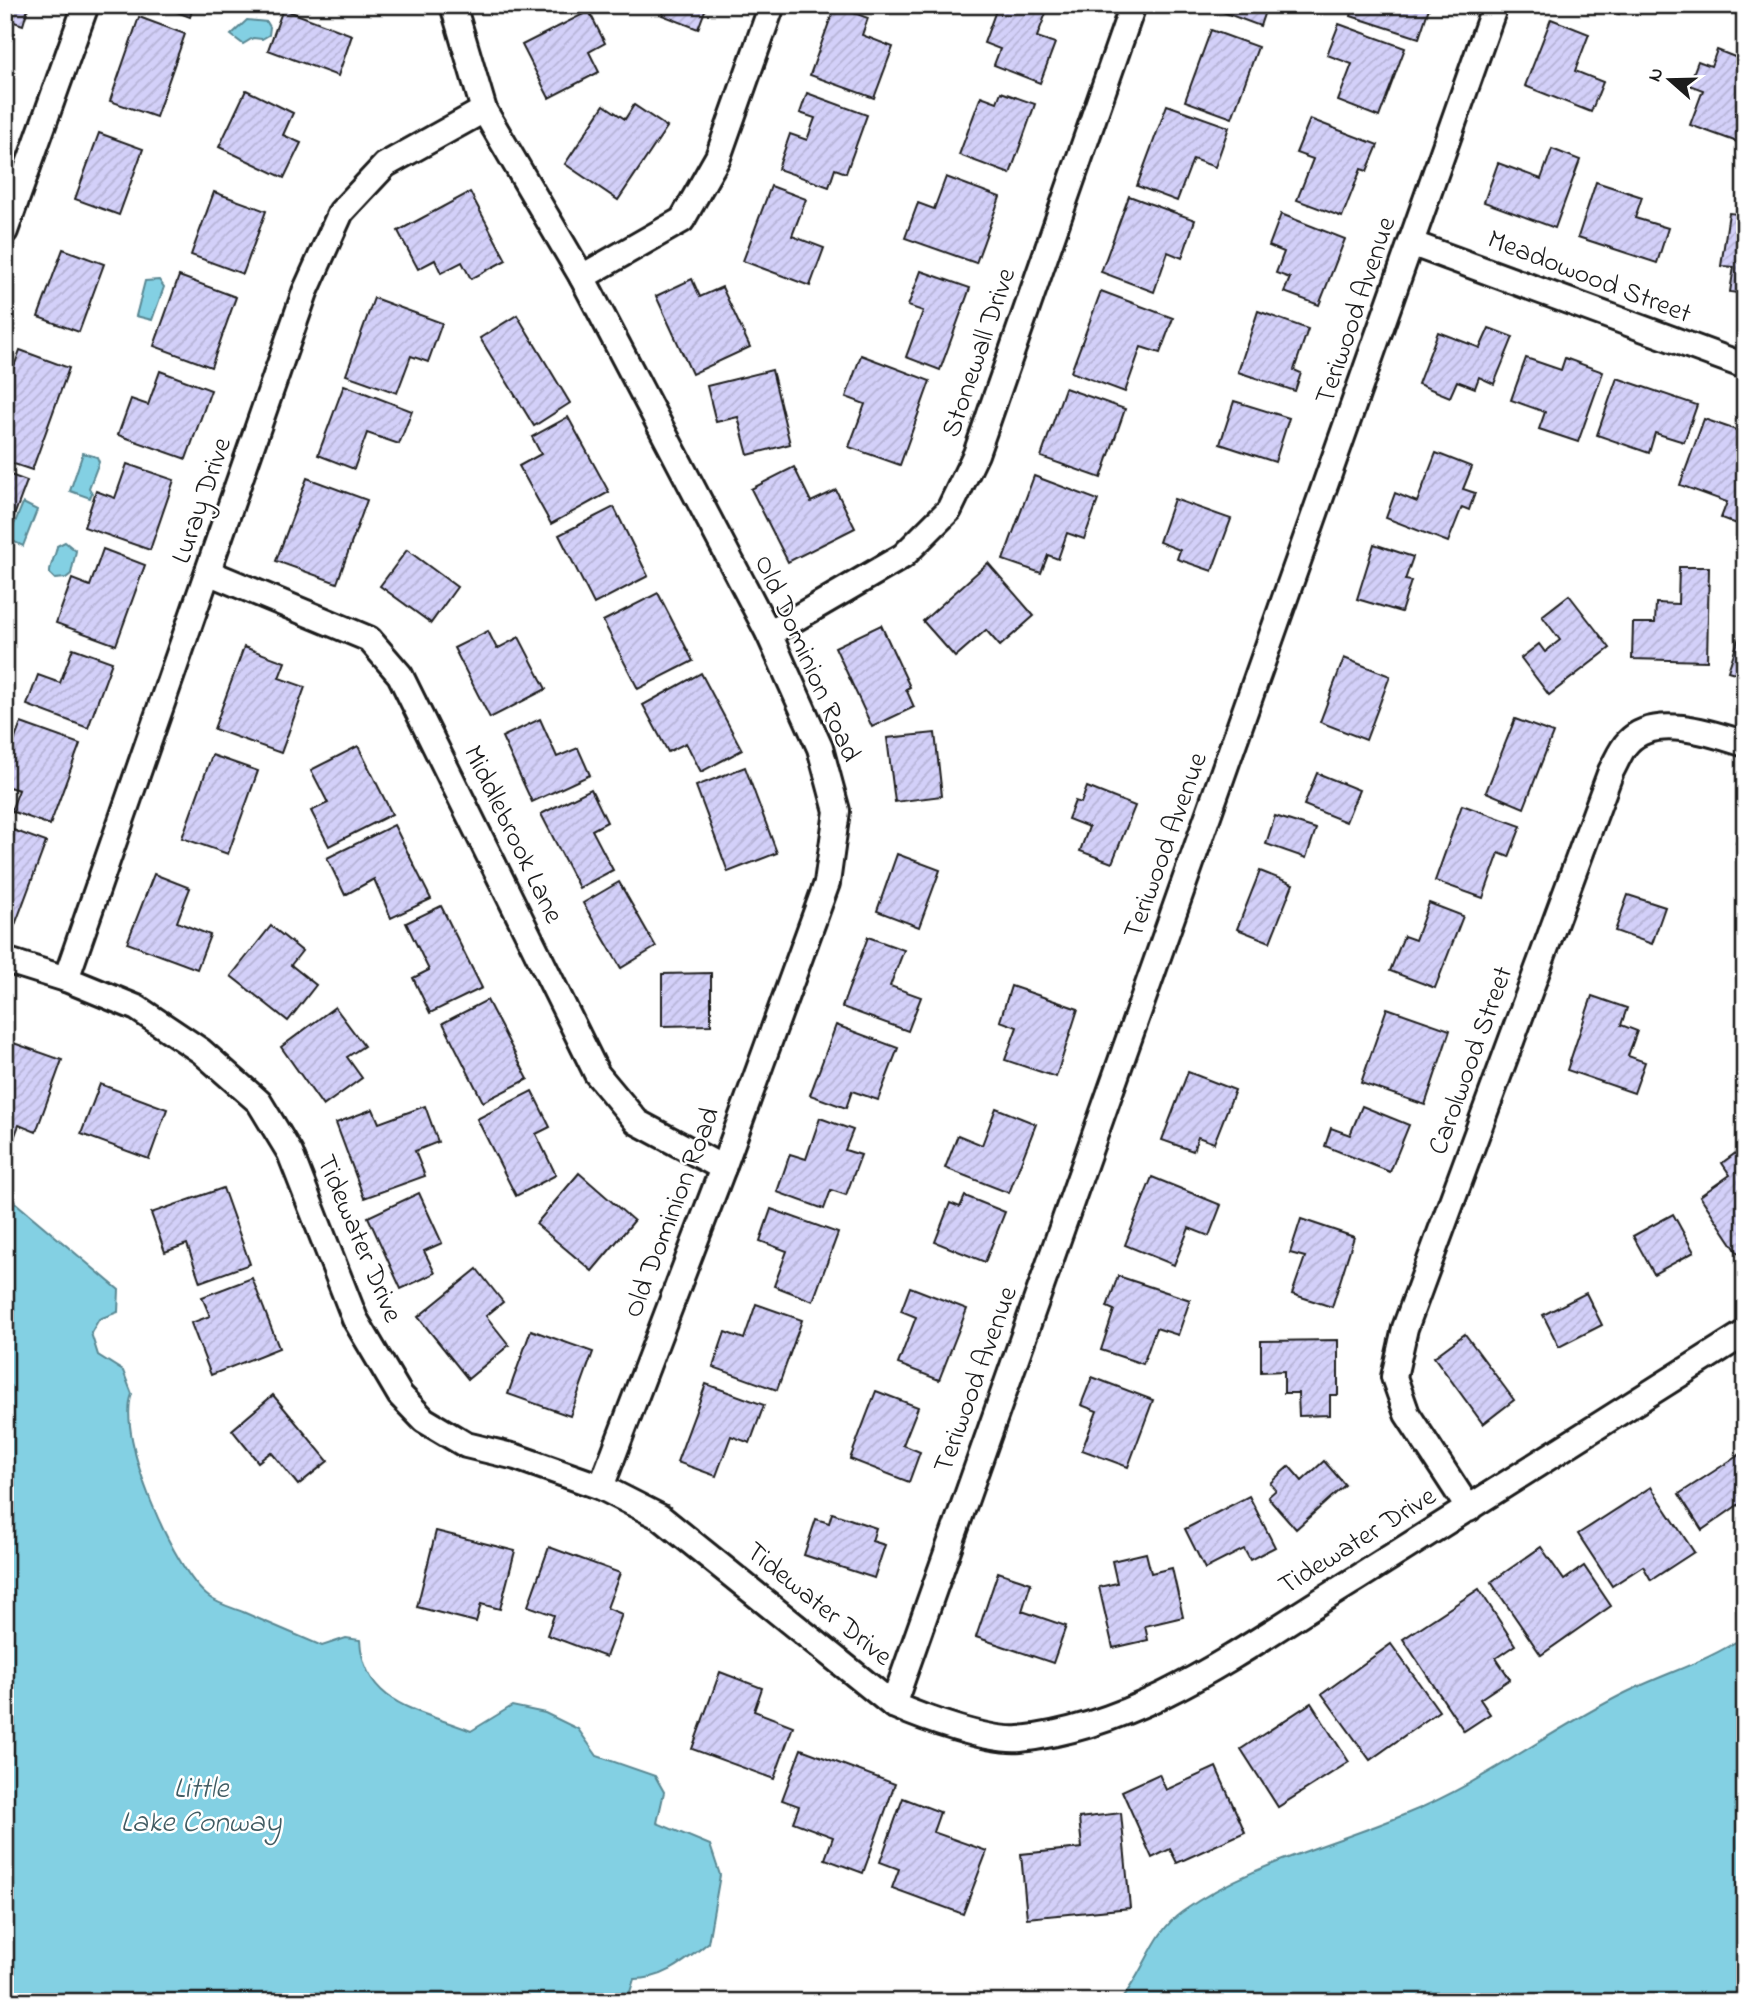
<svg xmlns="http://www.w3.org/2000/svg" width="1750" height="2007" viewBox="0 0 1750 2007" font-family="'Indie Flower',sans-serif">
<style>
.water{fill:#83d0e3;stroke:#5a8893;stroke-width:2}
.building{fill:url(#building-hatch);stroke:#1c1c1c;stroke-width:2}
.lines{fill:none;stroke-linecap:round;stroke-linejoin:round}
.minor-casing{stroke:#1c1c1c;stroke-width:30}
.minor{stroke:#fff;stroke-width:24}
.labels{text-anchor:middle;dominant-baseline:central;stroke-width:5;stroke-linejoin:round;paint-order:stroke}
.street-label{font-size:28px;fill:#1c1c1c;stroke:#fff}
.water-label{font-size:30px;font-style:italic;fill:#405b62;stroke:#fff}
</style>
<defs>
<pattern id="building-hatch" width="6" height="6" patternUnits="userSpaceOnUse" patternTransform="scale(1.75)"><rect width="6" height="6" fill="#d3d0f9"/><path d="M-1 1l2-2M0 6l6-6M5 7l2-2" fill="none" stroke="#b5b2d5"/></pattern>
</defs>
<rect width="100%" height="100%" fill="#fff"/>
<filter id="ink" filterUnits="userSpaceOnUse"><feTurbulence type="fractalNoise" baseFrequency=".0143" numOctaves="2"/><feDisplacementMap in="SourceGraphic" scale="14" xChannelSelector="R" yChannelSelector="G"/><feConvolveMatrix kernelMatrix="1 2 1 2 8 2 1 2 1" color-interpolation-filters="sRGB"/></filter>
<g filter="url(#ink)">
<!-- water -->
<g class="water">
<path d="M247,20L267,22L270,27L269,35L262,39L253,38L243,44L231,35Z"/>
<path d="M159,280L164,287L152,320L136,316L145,281Z"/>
<path d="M83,453L97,457L99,462L89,488L92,493L90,498L70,491Z"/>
<path d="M23,503L37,510L23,546L8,539Z"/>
<path d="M65,542L76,551L71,574L66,578L55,579L50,574C49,565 56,556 57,546Z"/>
<path d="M5,1194L119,1290L118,1312L99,1319L91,1333L98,1355L123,1371L132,1394C116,1437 173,1570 209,1597C218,1604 233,1608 243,1612C269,1623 296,1635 322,1646L346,1638L360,1640C364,1705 419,1710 471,1731L512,1706L545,1713L578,1729L597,1756L655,1776L664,1792L657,1823L710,1845L720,1875L708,1943C685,1961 665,1979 634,1979L627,2002H5Z"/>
<path d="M1745,1636V2002H1119C1145,1973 1151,1934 1182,1912C1250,1863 1331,1846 1406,1814C1485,1782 1550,1730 1625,1693C1665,1673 1707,1662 1745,1636Z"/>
</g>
<!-- building -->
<g class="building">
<path d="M5,5H29L23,25L5,19Z"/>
<path d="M158,5H194L190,17Z"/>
<path d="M666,5H707L698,29L662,15Z"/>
<path d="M998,5H1049L1037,37L1055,43L1040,83L994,65L1000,49L984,43Z"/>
<path d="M1204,5H1267L1260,26Z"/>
<path d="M1354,5H1430L1419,38L1351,16Z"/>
<path d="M1594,5H1622L1619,14Z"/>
<path d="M835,6L868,18L862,35L893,47L874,98L810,75Z"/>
<path d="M283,9L352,35L338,76L268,50Z"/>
<path d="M589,11L605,43L589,52L599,72L549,98L522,45Z"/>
<path d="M139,17L185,34L156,117L110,101Z"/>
<path d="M1551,19L1589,34L1575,71L1603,82L1591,112L1525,86Z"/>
<path d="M1339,24L1405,48L1379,117L1338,101L1352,64L1327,55Z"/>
<path d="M1211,30L1258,47L1232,118L1185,101Z"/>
<path d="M1717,50L1745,61V92L1735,115L1745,119L1743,144L1690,125L1703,90L1689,85L1698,61L1711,66Z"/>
<path d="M246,90L293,113L283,135L301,143L284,178L219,147Z"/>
<path d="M1001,92L1035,104L1010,174L959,155L981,96L997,102Z"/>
<path d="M807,93L867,115L846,173L835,169L829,187L778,169L790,134L807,140L815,118L800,113Z"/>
<path d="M604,105L625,119L634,105L667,127L618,200L565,164Z"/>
<path d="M1167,105L1229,127L1215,167L1193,159L1177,201L1137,186Z"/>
<path d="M1310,119L1378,145L1367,171L1361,169L1342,217L1297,200L1313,159L1296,153Z"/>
<path d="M99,133L143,149L119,215L75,199Z"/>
<path d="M1552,149L1580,160L1555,228L1484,202L1498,163L1541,179Z"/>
<path d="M946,177L1000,197L976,263L905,238L918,203L934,209Z"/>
<path d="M1596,182L1642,197L1635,218L1668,228L1657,263L1578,237Z"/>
<path d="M771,186L806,199L792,236L824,248L810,286L743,261Z"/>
<path d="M214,192L266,211L243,274L191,255Z"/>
<path d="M470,192L506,260L471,279L462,262L441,273L435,260L418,269L398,231Z"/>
<path d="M1129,196L1195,220L1182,258L1168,252L1154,292L1101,272Z"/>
<path d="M1740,199L1745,200V294L1730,292L1734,267L1721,266L1729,213L1738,214Z"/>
<path d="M1281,214L1345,239L1319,305L1284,292L1290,278L1276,273L1284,252L1269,246Z"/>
<path d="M63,249L104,264L79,332L38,317Z"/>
<path d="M921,271L970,288L940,370L906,357L923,311L908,306Z"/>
<path d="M179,276L236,297L211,367L154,346Z"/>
<path d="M692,279L700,297L722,287L750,347L692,374L656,296Z"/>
<path d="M1101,291L1173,318L1160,353L1141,347L1125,392L1071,372Z"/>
<path d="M374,298L442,323L428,362L411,356L397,393L346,375Z"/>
<path d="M1258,311L1308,329L1294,370L1301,373L1295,391L1238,372Z"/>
<path d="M517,315L570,403L534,426L480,338Z"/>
<path d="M1489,328L1513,337L1494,384L1479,377L1475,388L1457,381L1450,397L1418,384L1438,332L1480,348Z"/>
<path d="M20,350L69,368L32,470L5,461V391Z"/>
<path d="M861,355L930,381L900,465L849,447L865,404L846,397Z"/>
<path d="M1526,358L1561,370L1565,358L1603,372L1578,442L1539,429L1545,412L1511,400Z"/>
<path d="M772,370L790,444L748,455L738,417L716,422L707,386Z"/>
<path d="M160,371L211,390L186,459L118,435L131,399L148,405Z"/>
<path d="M1617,378L1697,405L1684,442L1655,433L1649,453L1597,435Z"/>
<path d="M344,385L412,411L399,444L367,433L354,469L318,455Z"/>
<path d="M1065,388L1125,409L1101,478L1041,457Z"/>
<path d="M1234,401L1289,418L1275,462L1220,444Z"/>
<path d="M568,417L609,492L551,524L519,466L541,454L532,437Z"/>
<path d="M1704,419L1745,433V527L1721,518L1727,502L1680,485Z"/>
<path d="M1436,453L1472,467L1463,489L1475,493L1469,510L1462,507L1448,542L1386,518L1395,493L1417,502Z"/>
<path d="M127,464L174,480L150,550L84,527L96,491L115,498Z"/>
<path d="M794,467L811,502L836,490L855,528L788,562L751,489Z"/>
<path d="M5,473L27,481L5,540Z"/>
<path d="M1034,476L1098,500L1084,539L1067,533L1058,559L1048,555L1041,573L1003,560Z"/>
<path d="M307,478L367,500L337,583L276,561Z"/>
<path d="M1174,499L1231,519L1212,571L1177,559L1180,550L1159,542Z"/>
<path d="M614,507L648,576L594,604L559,535Z"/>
<path d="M1374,544L1413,557L1405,580L1411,581L1401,612L1357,599Z"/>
<path d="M103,549L145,565L116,645L56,623L72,579L90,586Z"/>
<path d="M407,550L457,587L431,623L380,586Z"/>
<path d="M988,563L1034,616L1000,646L986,630L955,657L923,621Z"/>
<path d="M1679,567H1709L1707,661L1632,659L1633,623H1655L1656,603L1678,604Z"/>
<path d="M658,593L693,661L638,689L603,621Z"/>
<path d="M1569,595L1610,648L1549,695L1521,658L1539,644L1545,652L1560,640L1542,616Z"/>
<path d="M1745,619V676L1728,671Z"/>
<path d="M881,625L910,687L906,689L914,707L872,727L835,647Z"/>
<path d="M488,631L497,649L519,637L546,689L490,718L454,648Z"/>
<path d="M244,647L285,662L279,678L305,687L281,753L214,729Z"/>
<path d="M73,648L112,662L88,728L27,705L38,675L60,683Z"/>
<path d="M1344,658L1390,676L1366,740L1320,722Z"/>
<path d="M701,673L742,750L701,772L686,743L668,752L643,705Z"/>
<path d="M540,719L557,757L578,748L590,775L532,802L502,737Z"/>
<path d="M1515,719L1553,733L1524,808L1486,792Z"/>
<path d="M21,723L80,744L50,825L11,811L19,790L5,786V765Z"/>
<path d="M935,733L942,796L895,802L887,738Z"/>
<path d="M358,746L392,814L329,846L311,811L328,803L311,770Z"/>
<path d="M212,755L258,771L228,854L182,838Z"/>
<path d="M745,767L777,853L728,872L696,786Z"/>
<path d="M1317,773L1359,790L1346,822L1304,805Z"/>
<path d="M1087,787L1135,806L1112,863L1080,851L1089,827L1068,819L1075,801L1081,803Z"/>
<path d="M591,789L607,822L592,830L613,870L579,888L541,814Z"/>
<path d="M1462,805L1521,826L1509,857L1499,853L1483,898L1435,881Z"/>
<path d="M1275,816L1316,829L1306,858L1266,844Z"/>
<path d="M1745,816V846L1736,843Z"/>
<path d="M394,825L431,899L391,918L374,879L345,895L327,858Z"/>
<path d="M5,827L46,842L15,925L5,921Z"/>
<path d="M897,854L940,870L919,927L877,911Z"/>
<path d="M1260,871L1293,884L1270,942L1237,929Z"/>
<path d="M154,874L190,888L177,922L210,935L197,969L127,943Z"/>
<path d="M619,882L656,947L621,968L583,903Z"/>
<path d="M1628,895L1665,907L1652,944L1615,931Z"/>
<path d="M1429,903L1463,916L1435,988L1390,971L1404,936L1415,940Z"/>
<path d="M441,906L482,988L430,1013L413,978L429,970L406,923Z"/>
<path d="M271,926L302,951L291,965L316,985L288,1021L231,976Z"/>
<path d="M868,937L904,950L890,986L921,997L908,1031L842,1007Z"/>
<path d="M711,973V1025L662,1026V974Z"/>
<path d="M1011,986L1078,1009L1056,1077L1005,1060L1017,1027L1000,1021Z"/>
<path d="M1592,996L1627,1008L1621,1025L1637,1031L1628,1056L1645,1062L1634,1093L1567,1070Z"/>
<path d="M487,1000L528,1079L483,1102L443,1023Z"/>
<path d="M335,1007L364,1046L347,1057L362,1078L323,1106L281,1047Z"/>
<path d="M1387,1008L1450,1030L1425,1105L1361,1083Z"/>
<path d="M836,1025L898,1048L878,1100L852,1091L846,1108L810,1095Z"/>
<path d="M5,1040L62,1060L36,1132L19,1125L14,1138L5,1135Z"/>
<path d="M1188,1072L1235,1090L1214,1143L1198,1137L1193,1151L1162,1140Z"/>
<path d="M100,1084L167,1109L149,1159L81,1134Z"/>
<path d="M532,1091L550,1127L536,1134L556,1175L516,1196L477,1119Z"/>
<path d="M425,1106L438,1142L415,1151L425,1176L364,1198L336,1123L373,1109L379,1123Z"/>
<path d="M1362,1106L1409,1125L1390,1172L1325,1146L1331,1128L1350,1135Z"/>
<path d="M996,1108L1036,1124L1009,1193L945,1168L958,1135L982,1145Z"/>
<path d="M820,1118L853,1130L845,1150L861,1155L846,1195L831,1190L824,1209L777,1192L790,1154L806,1159Z"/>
<path d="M1737,1152L1745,1164V1248L1738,1253L1700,1196L1730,1175L1722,1163Z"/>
<path d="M579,1173L634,1221L592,1271L536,1224Z"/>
<path d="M1152,1177L1221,1205L1209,1236L1189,1228L1174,1265L1125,1245Z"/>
<path d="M223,1188L250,1264L200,1282L187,1244L165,1252L151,1213Z"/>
<path d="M419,1193L442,1243L424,1251L435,1273L401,1289L368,1217Z"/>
<path d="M965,1196L1005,1212L985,1262L935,1242L950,1203L960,1207Z"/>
<path d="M771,1209L838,1233L813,1301L774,1286L787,1251L760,1241Z"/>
<path d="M1673,1214L1694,1252L1654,1274L1633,1236Z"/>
<path d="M1301,1219L1354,1237L1332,1307L1292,1294L1305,1257L1290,1253Z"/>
<path d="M477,1269L503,1302L486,1316L509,1345L468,1379L418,1317Z"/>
<path d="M1118,1276L1190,1300L1178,1335L1156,1328L1143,1364L1101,1350L1114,1310L1107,1307Z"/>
<path d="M252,1278L279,1348L211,1375L191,1323L210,1316L202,1297Z"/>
<path d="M910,1287L967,1309L939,1380L898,1364L916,1317L901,1311Z"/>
<path d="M1586,1293L1602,1325L1559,1347L1543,1315Z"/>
<path d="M756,1304L802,1320L777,1390L713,1367L725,1332L744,1339Z"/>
<path d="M531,1330L593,1352L570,1416L508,1394Z"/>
<path d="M1465,1334L1514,1400L1483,1424L1434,1357Z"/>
<path d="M1338,1340V1395H1330V1415L1299,1416L1298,1393H1284V1371L1261,1372V1341Z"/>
<path d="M1092,1377L1153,1400L1128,1467L1082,1450L1097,1411L1081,1405Z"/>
<path d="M706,1384L764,1405L750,1443L731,1436L716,1476L677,1462Z"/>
<path d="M876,1391L918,1407L903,1445L920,1452L909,1482L850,1459Z"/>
<path d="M273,1395L328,1461L298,1485L271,1452L258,1462L232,1430Z"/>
<path d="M1745,1451V1500L1702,1530L1679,1494Z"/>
<path d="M1324,1461L1345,1485L1296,1529L1268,1497L1276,1490L1270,1483L1289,1466L1302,1481Z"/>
<path d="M1651,1487L1694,1552L1651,1580L1643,1566L1612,1586L1578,1534Z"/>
<path d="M1249,1496L1275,1547L1250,1560L1244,1549L1205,1569L1185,1529Z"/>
<path d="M832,1513L876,1528L872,1541L885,1545L874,1578L804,1555L816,1519L829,1523Z"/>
<path d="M436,1531L515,1551L500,1609L481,1604L476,1622L417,1607Z"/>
<path d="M549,1547L620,1573L607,1608L622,1614L606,1657L547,1635L554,1615L528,1606Z"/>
<path d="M1541,1547L1564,1580L1584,1566L1611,1606L1541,1655L1491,1582Z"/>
<path d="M1146,1553L1151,1573L1172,1568L1183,1617L1145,1626L1148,1640L1113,1648L1099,1587L1117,1583L1112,1561Z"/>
<path d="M998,1572L1031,1583L1022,1611L1066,1626L1053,1663L976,1637Z"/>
<path d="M1479,1589L1515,1645L1496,1658L1510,1679L1480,1699L1490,1714L1464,1731L1403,1639Z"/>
<path d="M1391,1644L1439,1711L1370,1760L1322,1694Z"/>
<path d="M720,1672L762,1688L754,1711L793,1726L774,1779L692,1749Z"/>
<path d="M1311,1703L1349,1762L1278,1807L1241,1749Z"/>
<path d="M801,1749L895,1784L863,1873L825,1859L833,1837L793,1822L799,1806L782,1800Z"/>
<path d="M1216,1767L1245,1832L1177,1863L1170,1849L1152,1858L1122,1791L1159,1774L1166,1790Z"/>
<path d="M903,1798L940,1812L933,1832L987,1851L963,1914L892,1888L899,1869L880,1862Z"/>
<path d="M1121,1813L1130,1908L1027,1918L1021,1854L1082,1848L1079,1818Z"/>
</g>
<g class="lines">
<defs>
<g id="minor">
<path d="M453,5L484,110L582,277L769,634L820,748L837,811L827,883L723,1168L601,1487"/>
<path d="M5,231L86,5"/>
<path d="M1413,244L1745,366"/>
<path d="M582,277L682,220L718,157L772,5"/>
<path d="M210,573L369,639L400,675L597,1074L637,1122L723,1168"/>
<path d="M769,634L903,556L949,510L976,454L1133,5"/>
<path d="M5,960L66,979L137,1008L201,1051L259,1102L290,1153L355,1319L400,1395L424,1420L466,1445L516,1457L601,1487L660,1517L893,1705C923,1718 989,1742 1020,1739C1147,1725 1250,1643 1356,1579C1486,1498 1615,1415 1745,1333"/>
<path d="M66,979L305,292L341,212L385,165L484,110"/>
<path d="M1469,1509L1407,1414L1394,1377L1405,1328L1611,771C1616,762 1621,749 1628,742C1655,713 1714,734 1745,744"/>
<path d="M893,1705L1495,5"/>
</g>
</defs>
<!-- minor casing -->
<use href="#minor" class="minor-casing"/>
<!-- minor -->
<use href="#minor" class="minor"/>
</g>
</g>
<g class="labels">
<!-- street labels -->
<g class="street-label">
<text transform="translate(1589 278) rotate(21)">Meadowood Street</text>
<text transform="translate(1357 311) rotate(-71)">Teriwood Avenue</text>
<text transform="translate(980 353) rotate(-71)">Stonewall Drive</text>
<text transform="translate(203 501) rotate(-71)">Luray Drive</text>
<text transform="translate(806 659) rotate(66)">Old Dominion Road</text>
<text transform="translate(512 835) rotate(64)">Middlebrook Lane</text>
<text transform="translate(1167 846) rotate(-70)">Teriwood Avenue</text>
<text transform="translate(1472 1061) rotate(-70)">Carolwood Street</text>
<text transform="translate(673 1213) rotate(-69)">Old Dominion Road</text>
<text transform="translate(358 1239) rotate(67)">Tidewater Drive</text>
<text transform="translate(977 1380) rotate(-70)">Teriwood Avenue</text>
<text transform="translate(1358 1542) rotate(-32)">Tidewater Drive</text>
<text transform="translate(818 1605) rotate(39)">Tidewater Drive</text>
</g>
<!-- water labels -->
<g class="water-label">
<text x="201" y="1790">Little<tspan x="201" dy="34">Lake Conway</tspan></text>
</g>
</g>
<!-- margin -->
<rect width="1750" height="2007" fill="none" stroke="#fff" stroke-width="28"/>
<rect x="14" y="14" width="1722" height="1979" fill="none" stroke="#1c1c1c" stroke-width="2.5" filter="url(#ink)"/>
<!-- north arrow -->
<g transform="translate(1670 80) rotate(290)" stroke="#ffffff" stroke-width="5" paint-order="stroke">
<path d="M0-5L12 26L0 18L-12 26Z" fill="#1c1c1c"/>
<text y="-10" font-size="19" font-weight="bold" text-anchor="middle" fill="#1c1c1c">N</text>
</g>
</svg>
